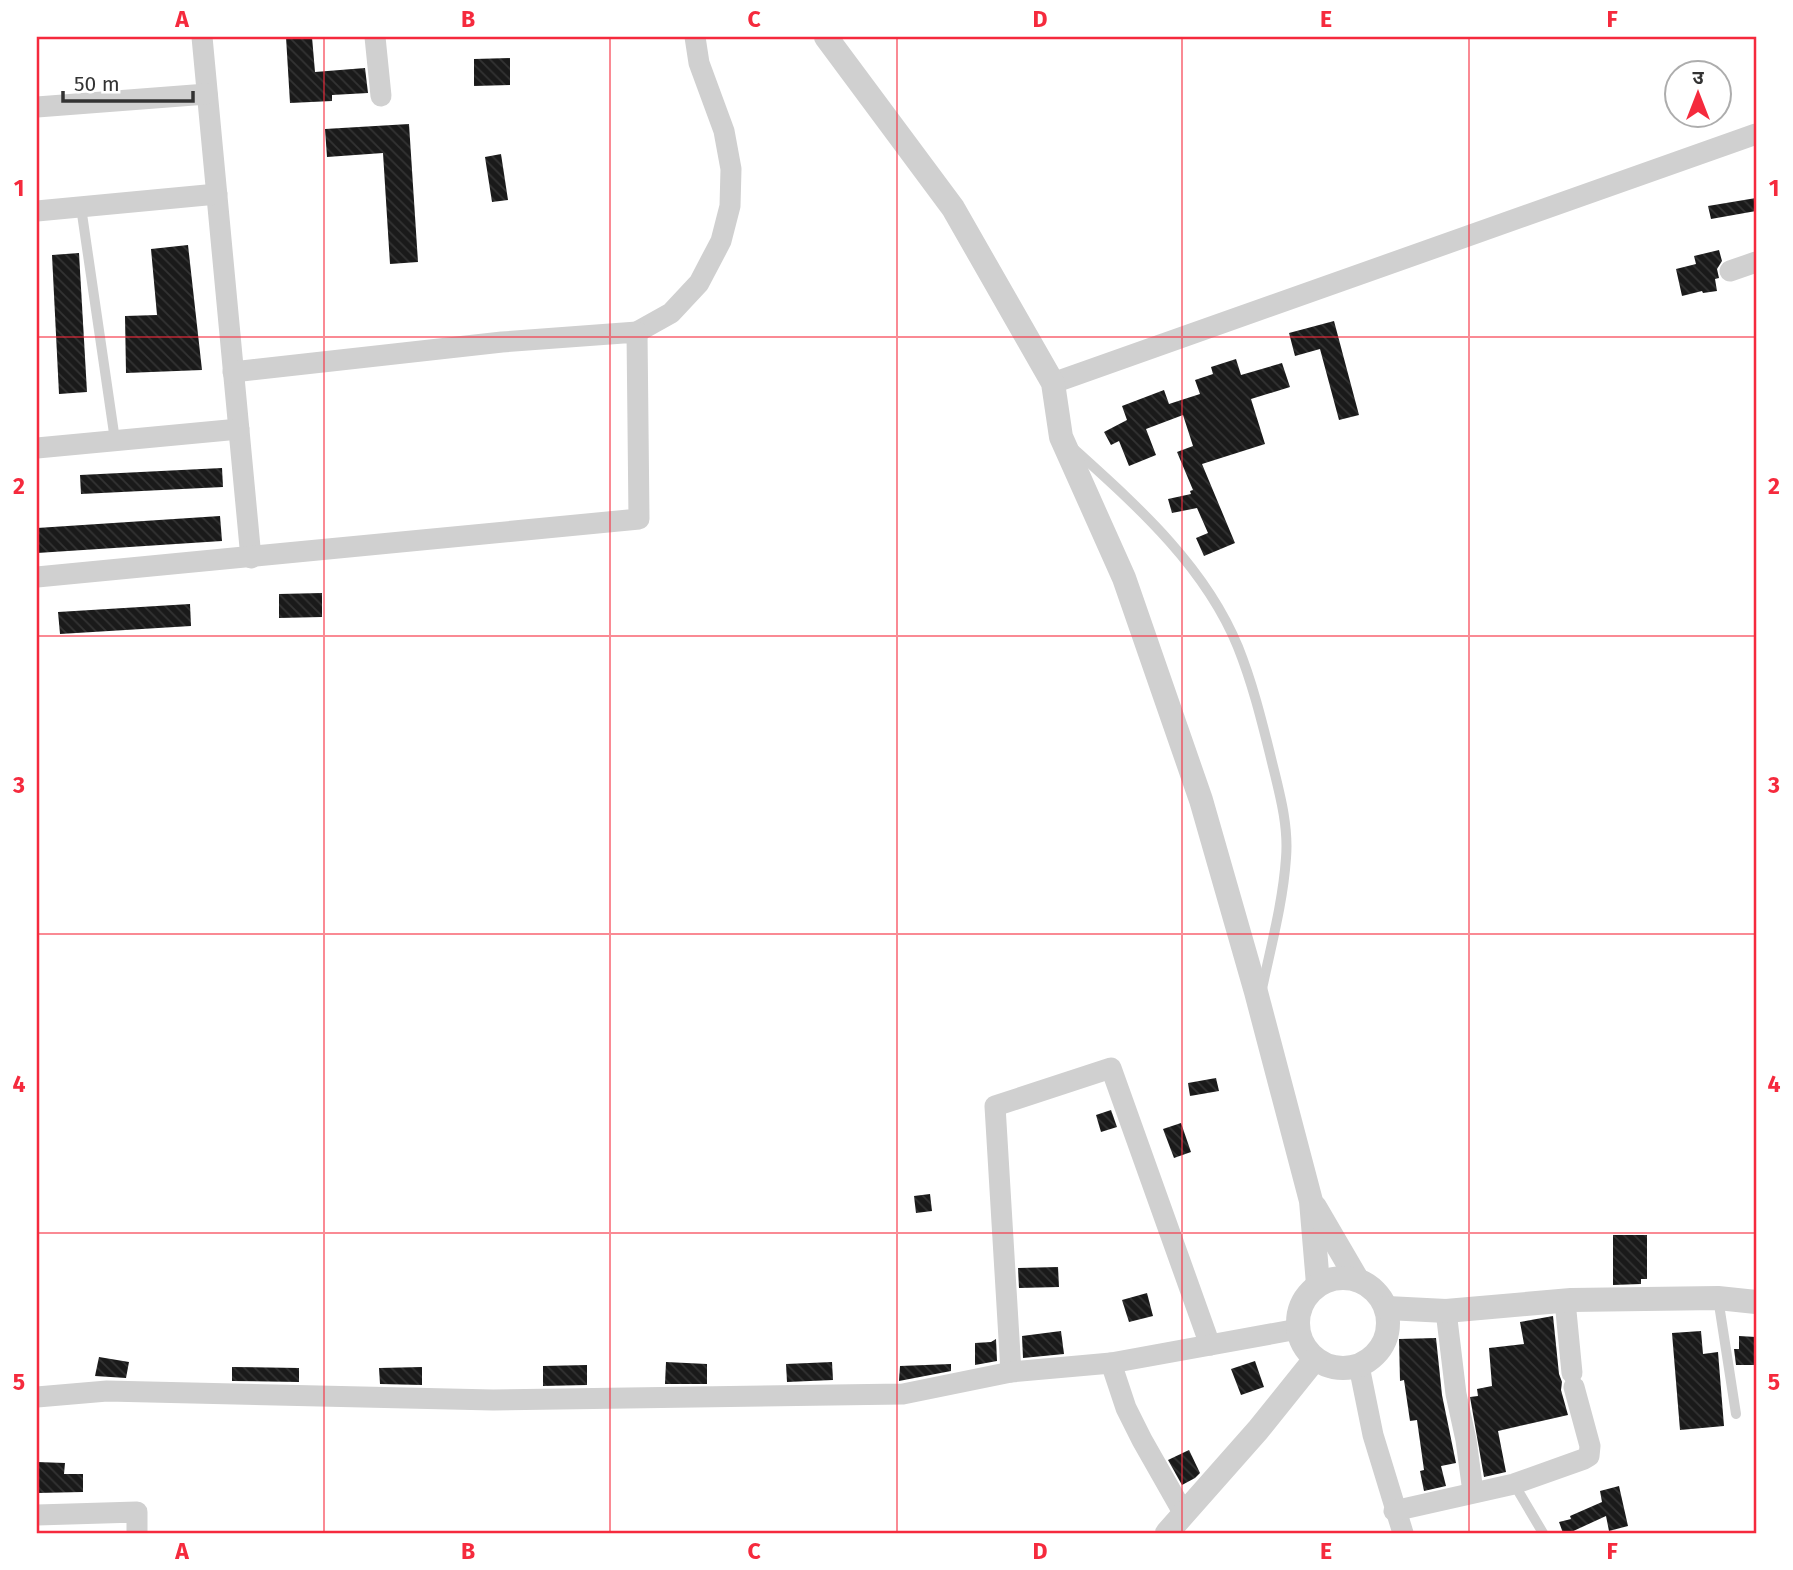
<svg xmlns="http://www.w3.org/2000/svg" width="1793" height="1570" viewBox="0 0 1793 1570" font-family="'Fira Sans','Noto Sans Devanagari',sans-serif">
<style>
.building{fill:url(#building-back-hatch)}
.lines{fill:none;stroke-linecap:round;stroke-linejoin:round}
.service{stroke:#d0d0d0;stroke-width:10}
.minor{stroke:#d0d0d0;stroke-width:21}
.tertiary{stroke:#d0d0d0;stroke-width:24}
.grid{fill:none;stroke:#f52a3d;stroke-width:2;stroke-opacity:0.55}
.neatline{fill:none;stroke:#f52a3d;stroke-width:2.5}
.grid-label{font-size:23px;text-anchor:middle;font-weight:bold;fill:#f52a3d}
</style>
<defs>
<pattern id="building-back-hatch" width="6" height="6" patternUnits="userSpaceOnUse" patternTransform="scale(1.75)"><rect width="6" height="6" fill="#1a1a1a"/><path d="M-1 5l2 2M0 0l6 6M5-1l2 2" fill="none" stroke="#333"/></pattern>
</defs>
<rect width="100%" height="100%" fill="#fff"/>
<!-- building -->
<g class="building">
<path d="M286,37H312L315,72L365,68L368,93L332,95V101L290,103Z"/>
<path d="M510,58V85L474,86V59Z"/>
<path d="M409,124L418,262L390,264L383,153L327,157L325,129Z"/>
<path d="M501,154L508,200L492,202L485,157Z"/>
<path d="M1756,198V211L1711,219L1708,206Z"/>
<path d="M188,245L202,370L126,373L125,316L157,315L151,249Z"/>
<path d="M1719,250L1722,261L1717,269L1719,278L1715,279L1717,291L1703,293L1702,291L1682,296L1676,269L1696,264L1694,256Z"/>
<path d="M79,253L87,392L59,394L52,255Z"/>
<path d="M1334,321L1359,415L1339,420L1320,349L1295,356L1289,333Z"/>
<path d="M1236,359L1241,375L1282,363L1290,387L1251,399L1265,444L1202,464L1235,543L1204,556L1196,538L1208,533L1197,508L1172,513L1168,499L1191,494L1190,491L1193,490L1177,452L1193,446L1183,415L1146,429L1156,455L1129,466L1119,441L1111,445L1104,432L1127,420L1122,406L1164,390L1169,404L1200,394L1195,380L1213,374L1211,367Z"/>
<path d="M222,468L223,487L81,494L80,475Z"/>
<path d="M220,516L222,541L37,553V528Z"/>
<path d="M322,593V617L279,618V594Z"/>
<path d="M190,604L191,626L60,634L58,612Z"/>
<path d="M1216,1078L1219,1091L1190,1096L1188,1083Z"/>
<path d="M1111,1110L1117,1127L1101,1132L1096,1115Z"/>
<path d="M1181,1123L1191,1152L1174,1158L1163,1129Z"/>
<path d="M930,1194L932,1211L916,1213L914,1196Z"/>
<path d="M1613,1235H1647V1279H1641V1284L1613,1285Z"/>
<path d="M1058,1267L1059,1287L1019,1288L1018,1268Z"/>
<path d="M1147,1293L1153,1316L1129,1322L1122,1300Z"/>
<path d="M1553,1316L1559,1374L1562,1382L1561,1390L1568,1415L1498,1431L1506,1472L1484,1477L1470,1397L1478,1396L1477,1389L1492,1386L1489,1348L1524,1344L1520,1322Z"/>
<path d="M1061,1331L1064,1354L1023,1358L1022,1336Z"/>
<path d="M1701,1331L1703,1354L1718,1352L1724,1426L1680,1430L1672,1333Z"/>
<path d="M1739,1336L1756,1337V1365H1736L1734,1349H1739Z"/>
<path d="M1436,1338L1442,1395L1456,1463L1441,1466L1446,1486L1424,1491L1420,1471L1424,1470L1417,1420L1410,1421L1404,1380L1400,1381L1399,1339Z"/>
<path d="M996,1339L997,1361L975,1365V1343L991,1342Z"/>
<path d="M99,1357L129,1362L126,1378L95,1376Z"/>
<path d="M1255,1361L1264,1387L1241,1395L1231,1369Z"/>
<path d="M666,1362L707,1364V1384H665Z"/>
<path d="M832,1362L833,1380L787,1382L786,1364Z"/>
<path d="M951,1364V1371L899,1381L900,1366Z"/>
<path d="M587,1365V1385L543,1386V1366Z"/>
<path d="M232,1367L299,1368V1382L232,1381Z"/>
<path d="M422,1367V1385L380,1384L379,1368Z"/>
<path d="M1189,1450L1200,1473L1195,1478L1182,1485L1168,1460Z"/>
<path d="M37,1462L65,1463L64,1474H83V1492L37,1493Z"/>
<path d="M1619,1486L1628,1526L1609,1531L1606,1516L1569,1533H1563L1559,1522L1571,1519L1570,1516L1602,1502L1600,1491Z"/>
</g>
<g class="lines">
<!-- service -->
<g class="service">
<path d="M81,207L115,440"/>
<path d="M1074,449C1137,506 1205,566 1238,647C1252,682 1261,718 1270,754C1278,788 1289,823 1286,858C1283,902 1271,946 1262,989"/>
<path d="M1718,1298L1736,1414"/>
<path d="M1514,1484L1543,1533"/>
</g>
<!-- minor -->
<g class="minor">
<path d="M202,37L251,558"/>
<path d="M375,37L381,96"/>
<path d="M37,107L207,94"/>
<path d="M37,211L217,194"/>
<path d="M1730,271L1756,262"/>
<path d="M637,332L671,313L699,283L721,241L730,206L731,169L724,131L699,63L695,37"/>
<path d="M1053,383L1756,134"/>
<path d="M37,448L239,429"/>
<path d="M37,577L639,519L637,332L502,342L233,372"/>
<path d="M1565,1301L1572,1373"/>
<path d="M1446,1311L1456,1394L1466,1440L1473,1492"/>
<path d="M1111,1363L1126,1408L1142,1440L1184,1514"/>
<path d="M1359,1366L1373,1435L1403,1533"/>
<path d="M1011,1372L995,1106L1111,1068L1210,1345"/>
<path d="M37,1397L107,1391L493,1400L903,1394L1011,1372L1111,1363L1298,1329"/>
<path d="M1394,1511L1514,1484L1584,1459L1589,1456L1590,1446L1574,1387"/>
<path d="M37,1515L137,1512V1533"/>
</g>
<!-- tertiary -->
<g class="tertiary">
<path d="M826,37L953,208L1053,383L1061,437L1124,578L1201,800L1256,992L1311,1201L1318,1284"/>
<path d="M1315,1207L1357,1279"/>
<circle cx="1343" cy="1323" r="45"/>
<path d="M1387,1308L1446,1311L1571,1300L1718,1298L1756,1302"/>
<path d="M1167,1533L1258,1430L1315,1359"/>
</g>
</g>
<!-- grid -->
<path class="grid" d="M324,37V1533M610,37V1533M897,37V1533M1182,37V1533M1469,37V1533M37,337H1756M37,636H1756M37,934H1756M37,1233H1756"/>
<!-- border -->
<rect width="1793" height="1570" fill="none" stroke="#ffffff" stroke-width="77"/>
<!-- north arrow -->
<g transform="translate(1698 94)"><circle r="33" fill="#ffffff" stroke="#adadad" stroke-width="2"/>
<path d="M0-5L12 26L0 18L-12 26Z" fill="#f52a3d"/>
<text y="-10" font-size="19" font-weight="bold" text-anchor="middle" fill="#333333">उ</text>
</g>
<!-- scale -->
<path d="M63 91v10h130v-10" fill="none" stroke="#333333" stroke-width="3.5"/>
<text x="74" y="91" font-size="21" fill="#333333" stroke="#ffffff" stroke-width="5" paint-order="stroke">50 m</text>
<rect x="38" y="38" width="1717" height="1494" class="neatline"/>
<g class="grid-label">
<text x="182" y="27">A</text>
<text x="468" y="27">B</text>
<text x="754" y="27">C</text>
<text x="1040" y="27">D</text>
<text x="1326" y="27">E</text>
<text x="1612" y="27">F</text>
<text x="19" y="196">1</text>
<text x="1774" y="196">1</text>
<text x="19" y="494">2</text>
<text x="1774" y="494">2</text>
<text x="19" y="793">3</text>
<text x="1774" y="793">3</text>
<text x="19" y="1092">4</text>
<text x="1774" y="1092">4</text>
<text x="19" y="1390">5</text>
<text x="1774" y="1390">5</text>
<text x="182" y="1559">A</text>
<text x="468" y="1559">B</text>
<text x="754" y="1559">C</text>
<text x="1040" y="1559">D</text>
<text x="1326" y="1559">E</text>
<text x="1612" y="1559">F</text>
</g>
</svg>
